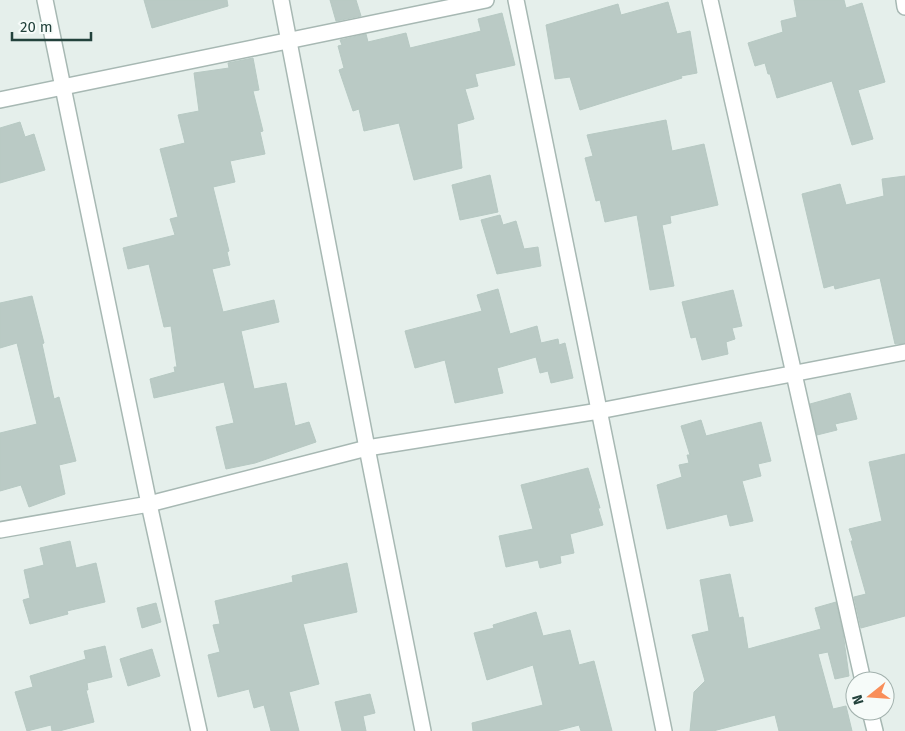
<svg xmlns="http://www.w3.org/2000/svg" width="905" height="731" viewBox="0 0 905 731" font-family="'Fira Sans',sans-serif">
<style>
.building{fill:#bacac5;stroke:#b7c9c3}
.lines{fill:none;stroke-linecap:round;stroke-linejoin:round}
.minor-casing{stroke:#a7b8b3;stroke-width:18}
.minor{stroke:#fff;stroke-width:15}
</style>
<rect width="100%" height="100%" fill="#e5efeb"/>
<!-- building -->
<g class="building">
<path d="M144,0H227L228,6L152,28Z"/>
<path d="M330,0H356L361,16L336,21Z"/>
<path d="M794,0H844L846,8L862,3L885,82L858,90L873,139L852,145L832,81L777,98L770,74H768L765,63L755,66L748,43L783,32L781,21L797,17Z"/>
<path d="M668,2L677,34L690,31L697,73L681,76L682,78L580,110L570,77L555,79L546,25L618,4L621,15Z"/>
<path d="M502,13L515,65L475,74L478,86L465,89L474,119L457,124L462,168L414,180L399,123L364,131L359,109L353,111L339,70L344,68L338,46L342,45L340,40L366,34L368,42L406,33L410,48L481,31L478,19Z"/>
<path d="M253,58L259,90L253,91L263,131L260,132L265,154L230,161L235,182L213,187L229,251L227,252L230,265L212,269L223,312L274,300L279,322L241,331L254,389L286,383L295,426L309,422L316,442L255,463L226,469L216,427L234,423L224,382L154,398L150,379L175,372L174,367H177L171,326L164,327L149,264L128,269L123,248L175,235L170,219L178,217L160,149L185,143L178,115L199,111L194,73L229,68L228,63Z"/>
<path d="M666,120L672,151L704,144L718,205L670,216L671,223L662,225L674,286L650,290L637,215L605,222L600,200L596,201L585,158L593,156L587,135Z"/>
<path d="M20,122L25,137L34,134L45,170L0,183V128Z"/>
<path d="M490,175L498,212L460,220L452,185Z"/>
<path d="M905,176V343L895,344L880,278L835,289L834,285L824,288L802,194L840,184L846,205L884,196L882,179Z"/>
<path d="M500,215L503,225L516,221L524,249L538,247L541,266L497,274L481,220Z"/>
<path d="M498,289L510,334L537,326L541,343L558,339L559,345L565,343L573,378L551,383L548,371L540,373L536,357L497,368L503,393L455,403L445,360L415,368L405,331L482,311L477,295Z"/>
<path d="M733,290L742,326L732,328L735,339L726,342L728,354L702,360L696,337L691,338L682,302Z"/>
<path d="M32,296L44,343L42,344L54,399L59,397L76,461L59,465L65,494L29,507L21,485L0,491V433L37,424L17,343L0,348V303Z"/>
<path d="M850,393L857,419L835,424L837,430L817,435L810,404Z"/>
<path d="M701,420L706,436L761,422L771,461L758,464L761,476L742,481L753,521L730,526L727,514L667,529L657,485L682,477L679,465L689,463L687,455H690L681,426Z"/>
<path d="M905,454V616L861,628L854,597L866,594L851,541H853L849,529L882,521L869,462Z"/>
<path d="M588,468L600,508H598L603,525L570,534L574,553L560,556L561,563L540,568L538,560L506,567L499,536L533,529L521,485Z"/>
<path d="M70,541L76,568L96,563L105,602L67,611L68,614L30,624L23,600L30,598L24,570L44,565L40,548Z"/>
<path d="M347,563L357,612L303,624L319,684L289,692L299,731H271L264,705L254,708L249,689L218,697L208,655L220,652L213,625L220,624L215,601L293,582L292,576Z"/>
<path d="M730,574L739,618L743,617L748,649L821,629L815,608L836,602L843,633L849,676L835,679L828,652L818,654L833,709L846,706L852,731H779L775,715L713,731H690L694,692L705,681L692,635L709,631L700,580Z"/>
<path d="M156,603L161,622L142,628L137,608Z"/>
<path d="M536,612L543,636L570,630L579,665L594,661L612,731H581L579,725L556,731H473L472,723L543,705L533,665L487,680L474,633L494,628L493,625Z"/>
<path d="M105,646L112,677L87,683L88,690H86L94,722L59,731H52L51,725L27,731L15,692L33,687L30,676L86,659L84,651Z"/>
<path d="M152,649L160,676L128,686L120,659Z"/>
<path d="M370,694L375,713L363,716L366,731H342L335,702Z"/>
</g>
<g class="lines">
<defs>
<g id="minor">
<path d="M45,0L149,504L199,731"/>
<path d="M281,0L367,448L423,731"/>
<path d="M516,0L664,731"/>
<path d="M710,0L863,681"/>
<path d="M904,0L905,7"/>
<path d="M0,100L486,0"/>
<path d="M0,530L149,504L367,448L599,411L905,352"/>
<path d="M870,711L875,731"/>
</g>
</defs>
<!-- minor casing -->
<use href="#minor" class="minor-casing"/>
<!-- minor -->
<use href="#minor" class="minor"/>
</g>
<!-- north arrow -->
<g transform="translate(870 696) rotate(253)"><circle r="24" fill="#f6fbf9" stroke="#a2b1ad"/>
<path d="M0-4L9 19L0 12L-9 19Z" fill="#f98e59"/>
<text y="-8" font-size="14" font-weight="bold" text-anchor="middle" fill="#23423c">N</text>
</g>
<!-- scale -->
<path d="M12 32v8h79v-8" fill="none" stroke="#23423c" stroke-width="2.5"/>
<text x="20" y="32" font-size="15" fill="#23423c" stroke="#f6fbf9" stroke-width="4" paint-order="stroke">20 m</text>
</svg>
